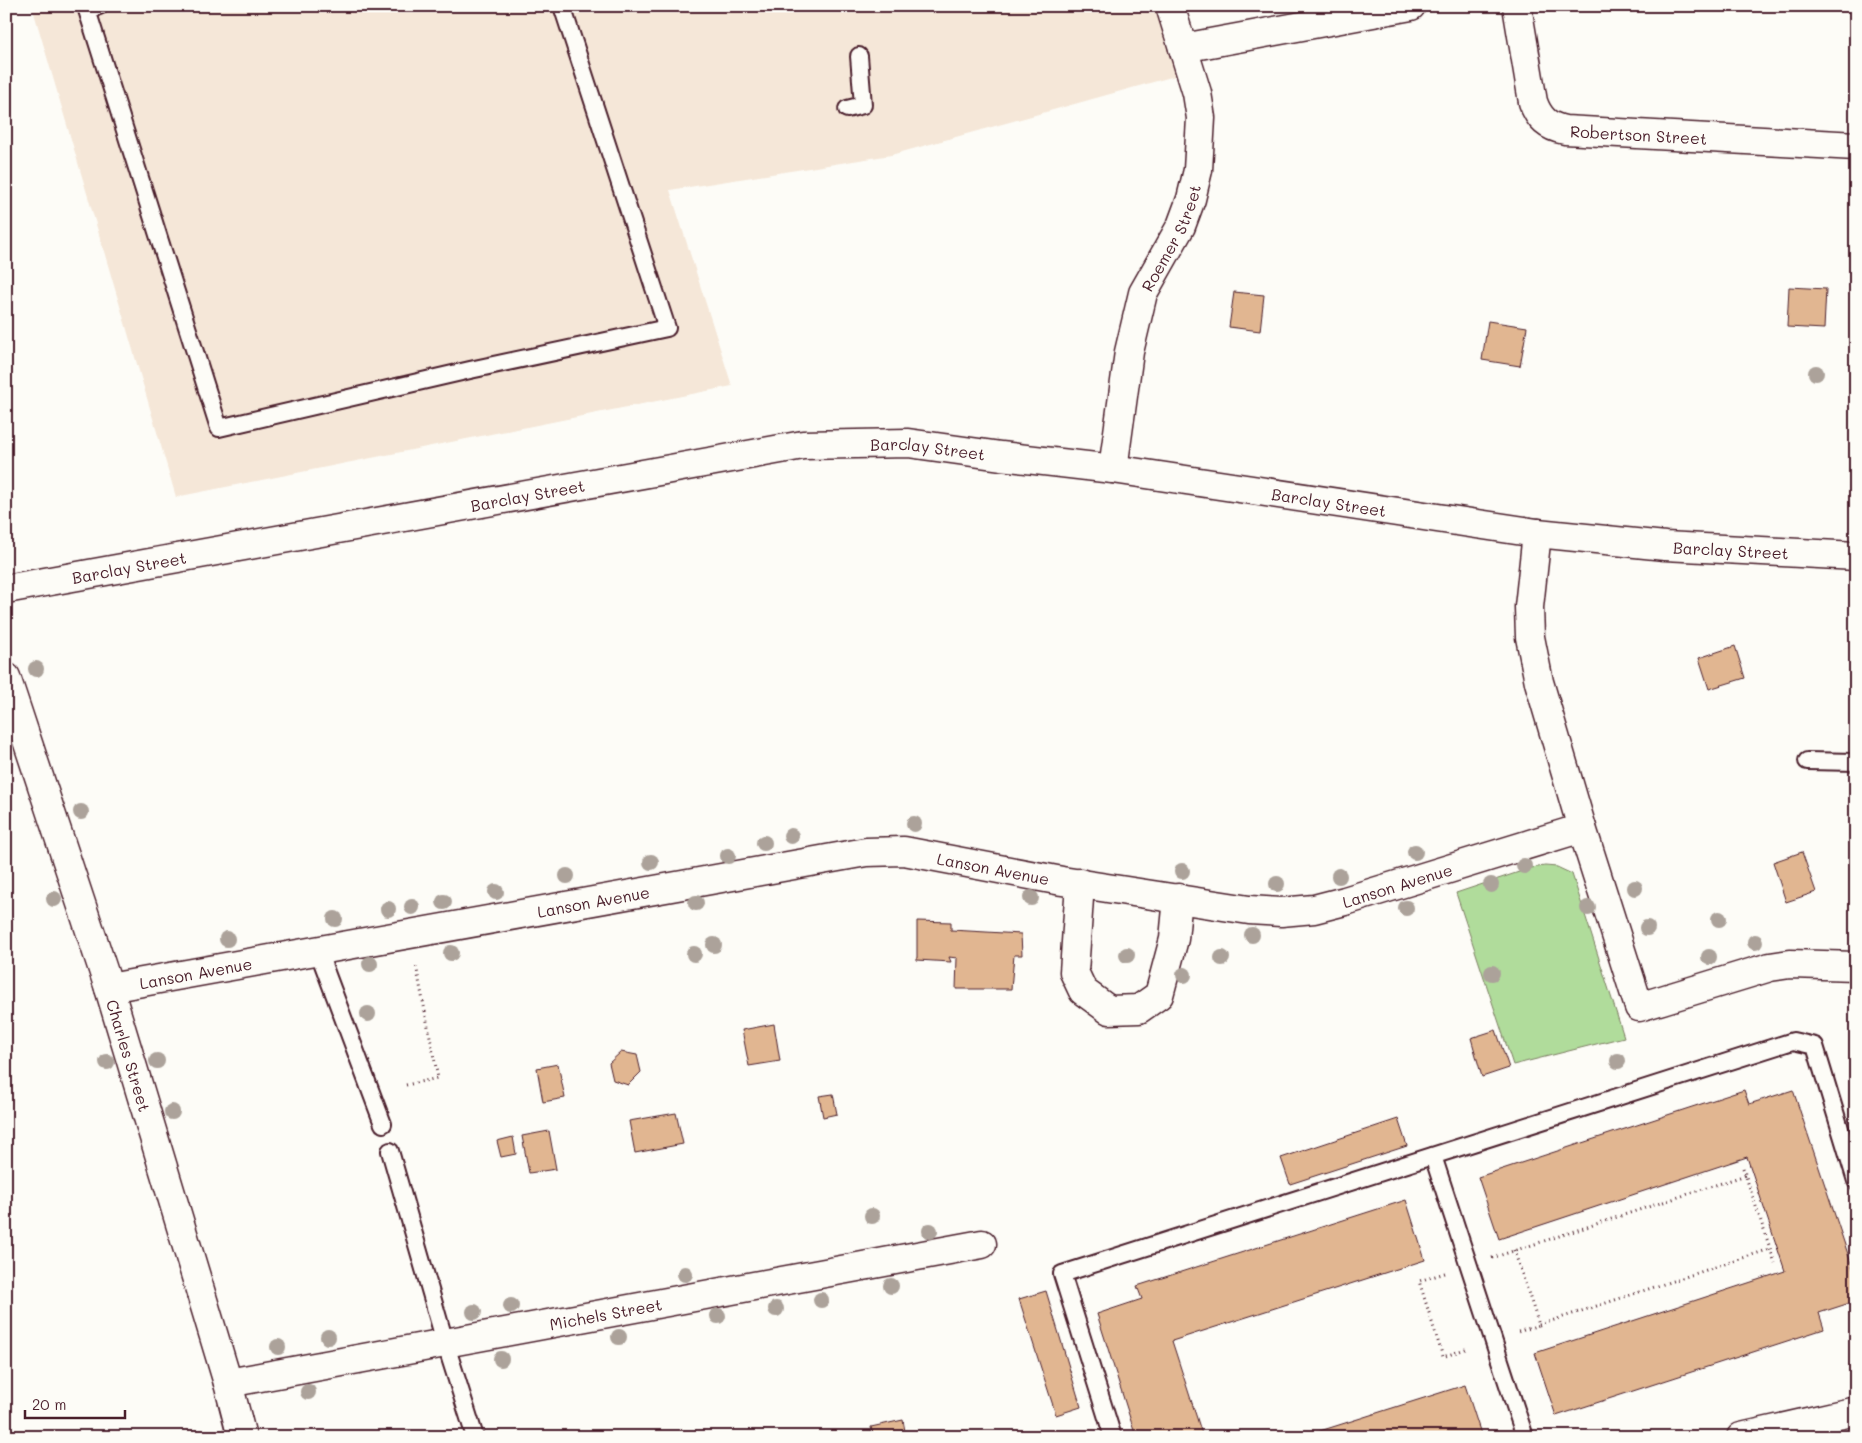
<svg xmlns="http://www.w3.org/2000/svg" width="1862" height="1443" viewBox="0 0 1862 1443" font-family="Mali,sans-serif">
<style>
.built{fill:#f5e7d8}
.green{fill:#b0dc9b;stroke:#7d7e63}
.building{fill:#e1b691;stroke:#4a1f2b}
.lines{fill:none;stroke-linecap:round;stroke-linejoin:round}
.service-casing{stroke:#4a1f2b;stroke-width:20}
.minor-casing{stroke:#4a1f2b;stroke-width:31}
.path{stroke:#4a1f2b;stroke-width:3;stroke-dasharray:1 4;stroke-linecap:butt}
.service{stroke:#fdfcf7;stroke-width:16}
.minor{stroke:#fdfcf7;stroke-width:28}
.tree{fill:#aca29a}
.labels{text-anchor:middle;dominant-baseline:central;stroke-width:5;stroke-linejoin:round;paint-order:stroke}
.street-label{font-size:16px;fill:#4a1f2b;stroke:#fdfcf7}
</style>
<rect width="100%" height="100%" fill="#fdfcf7"/>
<filter id="ink" filterUnits="userSpaceOnUse"><feTurbulence type="fractalNoise" baseFrequency=".02" numOctaves="2"/><feDisplacementMap in="SourceGraphic" scale="10" xChannelSelector="R" yChannelSelector="G"/><feConvolveMatrix kernelMatrix="1 2 1 2 8 2 1 2 1" color-interpolation-filters="sRGB"/></filter>
<g filter="url(#ink)">
<!-- built -->
<path class="built" d="M32,6H1161L1182,74L891,155L670,190L732,386L176,497Z"/>
<!-- green -->
<path class="green" d="M1545,866L1557,867L1572,874L1624,1037L1513,1065L1456,893L1531,868Z"/>
<!-- building -->
<g class="building">
<path d="M1789,287L1826,289L1824,329L1787,327Z"/>
<path d="M1234,292L1264,295L1260,331L1229,327Z"/>
<path d="M1488,321L1527,327L1520,366L1482,360Z"/>
<path d="M1735,646L1745,678L1709,689L1699,658Z"/>
<path d="M1802,852L1816,892L1786,902L1773,862Z"/>
<path d="M917,921L951,922V930L1021,934L1022,955H1014L1011,989H956L957,958L949,957L951,962L917,960Z"/>
<path d="M774,1024L780,1061L749,1066L742,1030Z"/>
<path d="M1496,1030L1509,1068L1482,1077L1471,1038Z"/>
<path d="M621,1052L637,1055L641,1072L628,1085L613,1080L609,1063Z"/>
<path d="M558,1064L565,1098L543,1102L537,1068Z"/>
<path d="M1744,1090L1749,1104L1793,1090L1856,1278V1301L1819,1313L1824,1329L1556,1416L1535,1353L1785,1271L1747,1157L1499,1239L1478,1177Z"/>
<path d="M833,1094L837,1114L823,1117L819,1096Z"/>
<path d="M676,1113L683,1144L635,1153L629,1121Z"/>
<path d="M1398,1119L1407,1146L1290,1184L1281,1158Z"/>
<path d="M549,1131L556,1169L529,1173L522,1136Z"/>
<path d="M513,1137L516,1154L501,1157L497,1141Z"/>
<path d="M1406,1200L1425,1260L1172,1341L1203,1437H1136L1097,1314L1142,1299L1137,1286Z"/>
<path d="M1046,1291L1081,1407L1056,1415L1019,1299Z"/>
<path d="M1465,1385L1482,1437H1301Z"/>
<path d="M903,1420L906,1437H873L871,1427Z"/>
</g>
<g class="lines">
<defs>
<g id="service">
<path d="M99,6L87,10L219,428L470,370L667,328L562,6"/>
<path d="M847,109L863,105L859,56"/>
<path d="M1807,761L1856,762"/>
<path d="M318,951L383,1124"/>
<path d="M390,1151L445,1342L475,1437"/>
<path d="M1433,1156L1525,1437"/>
<path d="M1113,1437L1062,1274L1793,1041L1815,1046L1856,1181"/>
</g>
<g id="minor">
<path id="s1" d="M1517,6L1533,102C1539,119 1548,127 1565,130L1856,146"/>
<path d="M1183,48L1411,6"/>
<path id="s2" d="M1113,469L1129,352L1143,293L1181,226L1191,199L1198,170L1201,118L1197,93L1170,6"/>
<path d="M1537,533L1529,607L1530,637L1539,682L1582,828L1639,1007L1770,967L1790,964L1856,966"/>
<path id="s3" d="M6,589L803,445L908,443L1001,456L1113,469L1537,533L1665,546L1856,556"/>
<path id="s4" d="M6,677L109,988L228,1383L242,1437"/>
<path d="M1080,883L1074,972L1083,991L1109,1010L1139,1009L1159,995L1174,939L1178,898"/>
<path id="s5" d="M109,988L866,852L904,851L1062,881L1249,910L1281,912L1314,909L1345,901L1582,828"/>
<path id="s6" d="M228,1383L982,1244"/>
<path d="M1741,1437L1856,1411"/>
</g>
</defs>
<!-- service casing -->
<use href="#service" class="service-casing"/>
<!-- minor casing -->
<use href="#minor" class="minor-casing"/>
<!-- path -->
<g class="path">
<path d="M406,1085L438,1078L416,965"/>
<path d="M1743,1168L1775,1263"/>
<path d="M1514,1250L1539,1325L1518,1332"/>
<path d="M1492,1258L1746,1175"/>
<path d="M1445,1273L1419,1281L1443,1357L1468,1348"/>
<path d="M1539,1325L1770,1249"/>
</g>
<!-- service -->
<use href="#service" class="service"/>
<!-- minor -->
<use href="#minor" class="minor"/>
</g>
<!-- trees -->
<g class="tree">
<circle cx="1816" cy="373" r="8"/>
<circle cx="36" cy="669" r="8"/>
<circle cx="81" cy="812" r="8"/>
<circle cx="914" cy="824" r="8"/>
<circle cx="791" cy="836" r="8"/>
<circle cx="764" cy="843" r="8"/>
<circle cx="1415" cy="852" r="8"/>
<circle cx="728" cy="856" r="8"/>
<circle cx="651" cy="862" r="8"/>
<circle cx="1524" cy="866" r="8"/>
<circle cx="1182" cy="871" r="8"/>
<circle cx="567" cy="876" r="8"/>
<circle cx="1339" cy="876" r="8"/>
<circle cx="1277" cy="884" r="8"/>
<circle cx="1491" cy="885" r="8"/>
<circle cx="1635" cy="888" r="8"/>
<circle cx="496" cy="892" r="8"/>
<circle cx="1031" cy="898" r="8"/>
<circle cx="54" cy="899" r="8"/>
<circle cx="444" cy="902" r="8"/>
<circle cx="696" cy="903" r="8"/>
<circle cx="412" cy="907" r="8"/>
<circle cx="1406" cy="908" r="8"/>
<circle cx="1588" cy="908" r="8"/>
<circle cx="388" cy="909" r="8"/>
<circle cx="335" cy="919" r="8"/>
<circle cx="1719" cy="919" r="8"/>
<circle cx="1647" cy="928" r="8"/>
<circle cx="1252" cy="935" r="8"/>
<circle cx="227" cy="939" r="8"/>
<circle cx="1755" cy="942" r="8"/>
<circle cx="714" cy="945" r="8"/>
<circle cx="451" cy="953" r="8"/>
<circle cx="694" cy="954" r="8"/>
<circle cx="1127" cy="955" r="8"/>
<circle cx="1709" cy="957" r="8"/>
<circle cx="1222" cy="958" r="8"/>
<circle cx="370" cy="964" r="8"/>
<circle cx="1492" cy="973" r="8"/>
<circle cx="1184" cy="975" r="8"/>
<circle cx="368" cy="1014" r="8"/>
<circle cx="157" cy="1061" r="8"/>
<circle cx="1618" cy="1061" r="8"/>
<circle cx="107" cy="1062" r="8"/>
<circle cx="172" cy="1112" r="8"/>
<circle cx="872" cy="1216" r="8"/>
<circle cx="930" cy="1231" r="8"/>
<circle cx="685" cy="1274" r="8"/>
<circle cx="891" cy="1286" r="8"/>
<circle cx="821" cy="1300" r="8"/>
<circle cx="511" cy="1306" r="8"/>
<circle cx="776" cy="1309" r="8"/>
<circle cx="474" cy="1312" r="8"/>
<circle cx="718" cy="1316" r="8"/>
<circle cx="328" cy="1337" r="8"/>
<circle cx="619" cy="1337" r="8"/>
<circle cx="278" cy="1347" r="8"/>
<circle cx="501" cy="1359" r="8"/>
<circle cx="308" cy="1392" r="8"/>
</g>
</g>
<g class="labels">
<!-- street labels -->
<g class="street-label">
<text stroke="none"><textPath href="#s1" startOffset="216">Robertson Street</textPath></text>
<text stroke="none"><textPath href="#s2" startOffset="241">Roemer Street</textPath></text>
<text stroke="none"><textPath href="#s3" startOffset="935">Barclay Street</textPath></text>
<text stroke="none"><textPath href="#s3" startOffset="530">Barclay Street</textPath></text>
<text stroke="none"><textPath href="#s3" startOffset="1340">Barclay Street</textPath></text>
<text stroke="none"><textPath href="#s3" startOffset="1745">Barclay Street</textPath></text>
<text stroke="none"><textPath href="#s3" startOffset="125">Barclay Street</textPath></text>
<text stroke="none"><textPath href="#s5" startOffset="898">Lanson Avenue</textPath></text>
<text stroke="none"><textPath href="#s5" startOffset="1309">Lanson Avenue</textPath></text>
<text stroke="none"><textPath href="#s5" startOffset="492">Lanson Avenue</textPath></text>
<text stroke="none"><textPath href="#s5" startOffset="88">Lanson Avenue</textPath></text>
<text stroke="none"><textPath href="#s4" startOffset="398">Charles Street</textPath></text>
<text stroke="none"><textPath href="#s6" startOffset="384">Michels Street</textPath></text>
</g>
</g>
<!-- margin -->
<rect width="1862" height="1443" fill="none" stroke="#fdfcf7" stroke-width="25"/>
<rect x="12" y="12" width="1837" height="1418" fill="none" stroke="#4a1f2b" stroke-width="2" filter="url(#ink)"/>
<!-- scale -->
<path d="M25 1410v8h100v-8" fill="none" stroke="#4a1f2b" stroke-width="2.5"/>
<text x="32" y="1410" font-size="15" fill="#4a1f2b" stroke="#fdfcf7" stroke-width="4" paint-order="stroke">20 m</text>
</svg>
